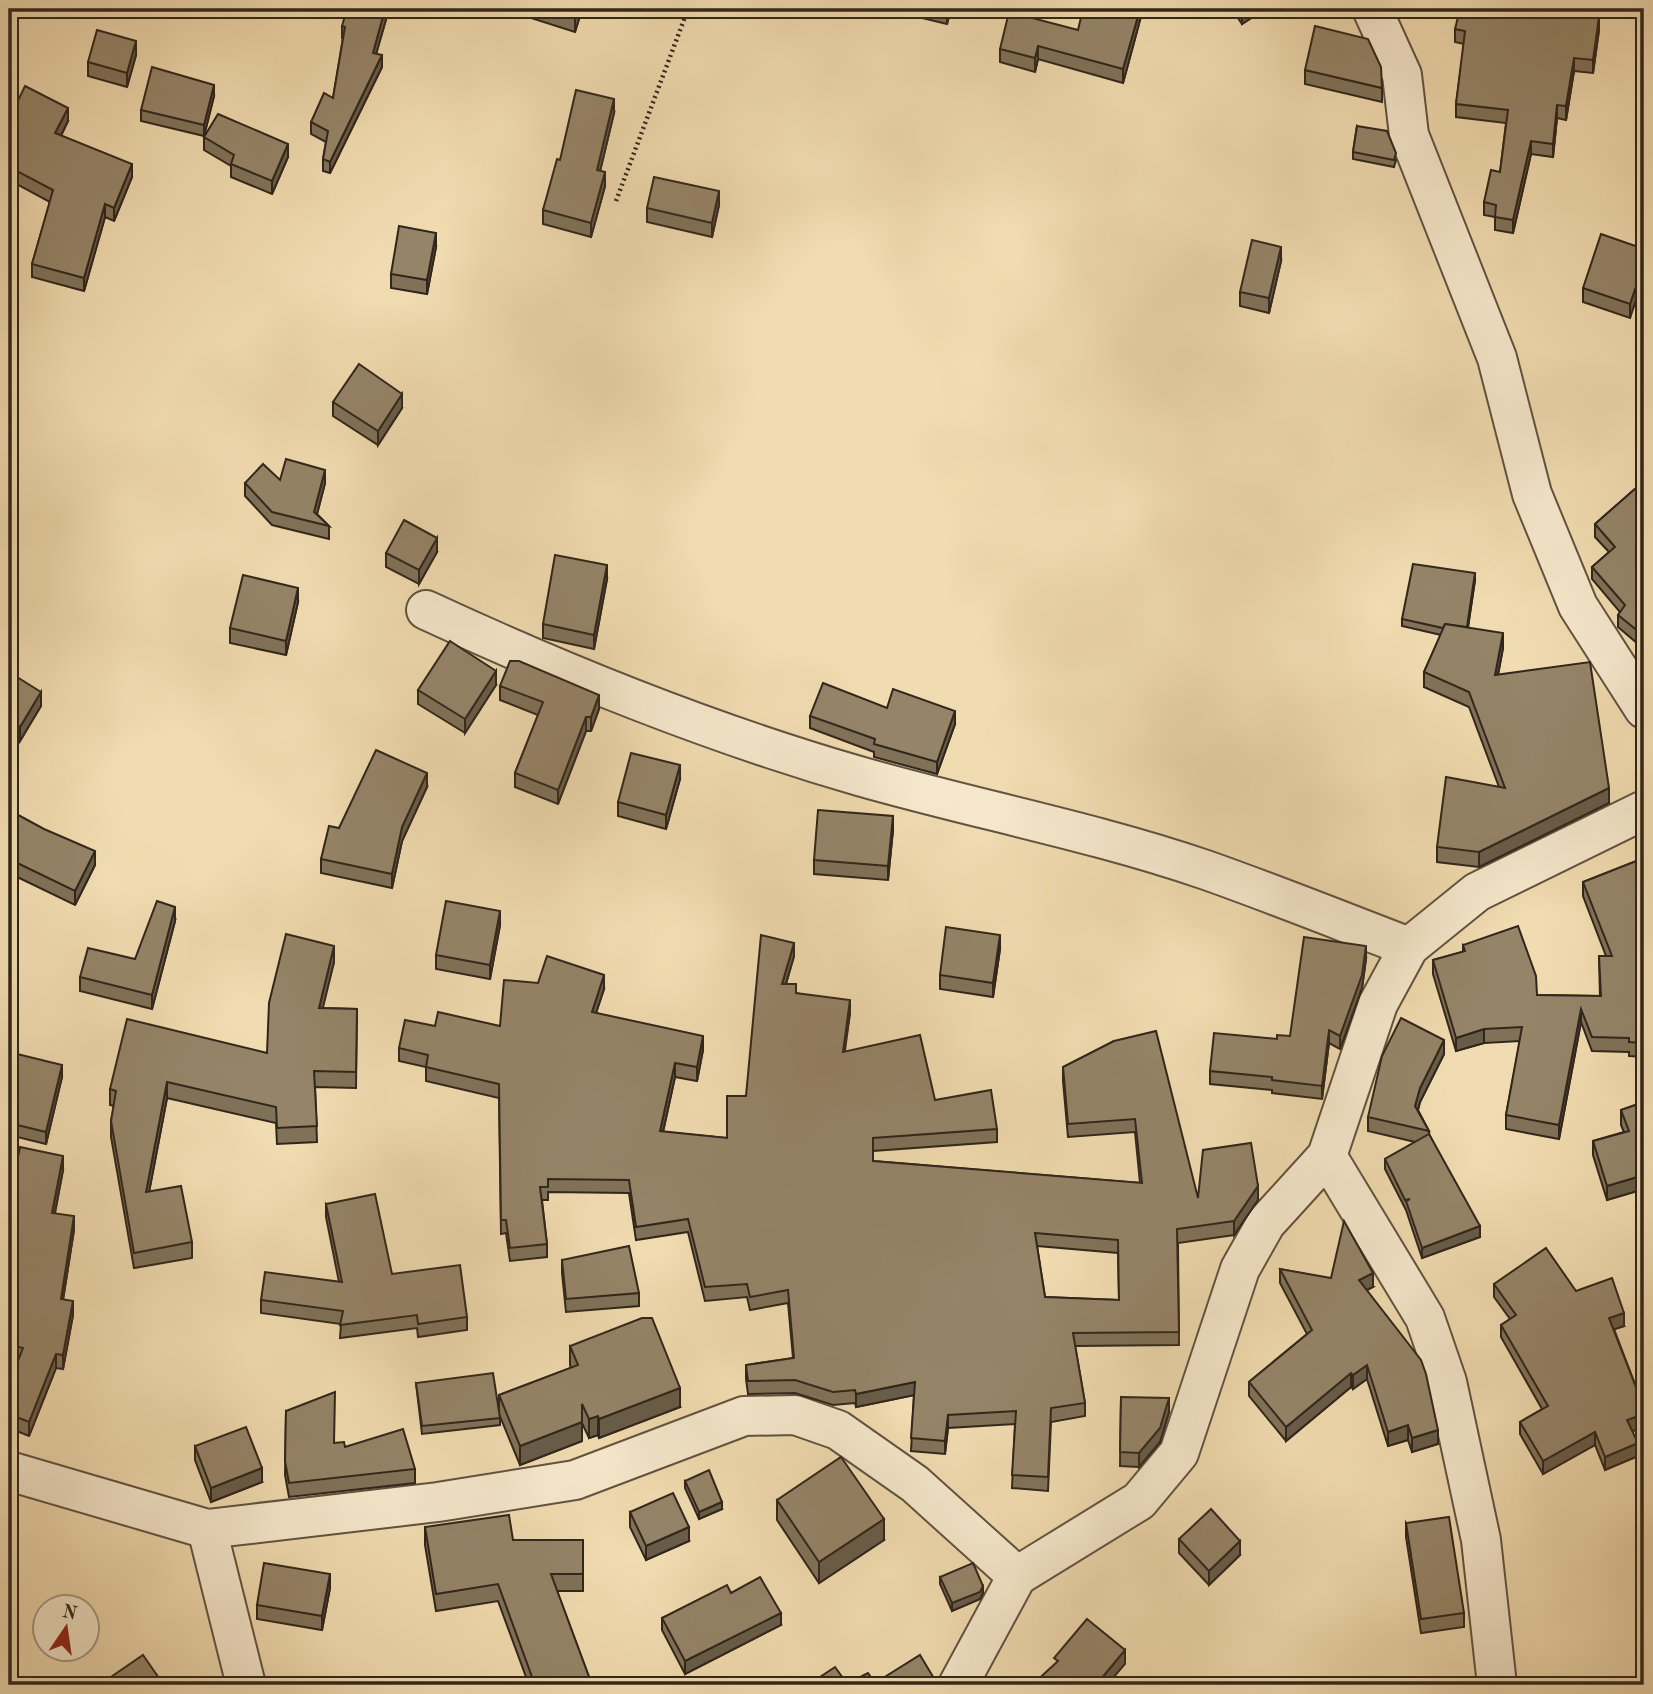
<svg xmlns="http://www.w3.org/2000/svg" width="1653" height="1694" viewBox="0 0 1653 1694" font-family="'Old Standard TT',serif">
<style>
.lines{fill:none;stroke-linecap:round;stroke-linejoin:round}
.minor-casing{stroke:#615340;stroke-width:42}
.path{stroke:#31261b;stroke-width:4.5;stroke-dasharray:2 3.5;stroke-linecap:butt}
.minor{stroke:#f6e8cc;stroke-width:38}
.wall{fill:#807259;stroke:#31261b;stroke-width:2;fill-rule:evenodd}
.shaded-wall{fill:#685c49;stroke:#31261b;stroke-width:2}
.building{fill:#958468;stroke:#31261b;stroke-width:2;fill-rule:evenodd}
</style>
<rect width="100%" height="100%" fill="#f1dbb0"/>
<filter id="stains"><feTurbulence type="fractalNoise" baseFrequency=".00286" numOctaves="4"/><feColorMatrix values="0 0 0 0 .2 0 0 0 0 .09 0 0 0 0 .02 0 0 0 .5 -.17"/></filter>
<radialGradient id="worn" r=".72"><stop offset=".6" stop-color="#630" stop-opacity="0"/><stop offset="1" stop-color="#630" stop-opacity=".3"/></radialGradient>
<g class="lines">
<defs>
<g id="minor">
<path d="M1372,9L1402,75L1409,135L1497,358L1532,494L1578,606L1644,709"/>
<path d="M426,610C566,675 710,733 859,776C974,809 1092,831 1206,870C1274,894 1341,921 1409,947"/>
<path d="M1327,1156L1425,1318L1447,1382L1481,1540L1497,1685"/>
<path d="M9,1471L207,1529L438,1502L575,1480L744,1416L795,1415L838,1430L915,1484L1017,1576"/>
<path d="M207,1529L246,1685"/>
<path d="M958,1685L1017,1576L1139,1501L1179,1453L1240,1269L1266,1223L1327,1156L1378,1004L1409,947L1477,892L1644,810"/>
</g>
</defs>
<!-- minor casing -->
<use href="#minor" class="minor-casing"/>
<!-- path -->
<path class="path" d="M616,201L688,9"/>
<!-- minor -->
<use href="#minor" class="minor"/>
</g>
<!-- wall -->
<g class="wall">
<path d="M389,9L376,54L382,67L330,173L323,171V159L326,142L311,134V122L333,98L343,38H342V26Z"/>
<path d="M528,9H582L575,32L528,17Z"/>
<path d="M885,9H951L947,24Z"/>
<path d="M1143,9L1123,83L1038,59L1035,72L1000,62V49L1078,30Z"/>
<path d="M1232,9H1265L1242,24Z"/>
<path d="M1455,29L1599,30L1593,73L1574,71L1566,120L1557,118L1553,157L1531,154L1513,233L1495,230V217L1484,215V202L1500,172L1506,123L1456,117V104L1464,44L1455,42Z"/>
<path d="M136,55L127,87L88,76V62Z"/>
<path d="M1644,64V140L1637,139V125Z"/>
<path d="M1305,70L1382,88V102L1305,84Z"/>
<path d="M214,96L204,136L141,121V110Z"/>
<path d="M614,113L600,171L605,186L591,237L543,224V210L560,160Z"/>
<path d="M9,119L68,121L61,136L132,177L114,221L105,217L84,291L32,277V264L50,202L9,180Z"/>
<path d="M1357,126L1396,160L1394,167L1353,159V152Z"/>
<path d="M204,137L288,157L272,194L231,177V166L204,150Z"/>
<path d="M719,205L712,237L647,222V208Z"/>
<path d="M436,247L427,294L391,288V274Z"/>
<path d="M1644,249L1630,318L1583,302V288Z"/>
<path d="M1281,261L1269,313L1240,306V292Z"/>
<path d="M333,402L402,408L378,445L333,416Z"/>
<path d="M280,480L325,483L317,514L329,526V539L272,525L245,496V483Z"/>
<path d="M1644,481V649L1618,627V615L1620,612L1592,579V567L1609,552L1595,537V524Z"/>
<path d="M437,552L419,584L386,567V553Z"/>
<path d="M607,579L594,649L543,638V624Z"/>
<path d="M1475,580L1468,627L1503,648L1498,675L1609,803L1479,867L1437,862V847L1499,787L1469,707L1424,687V672L1441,635L1402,626V619Z"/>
<path d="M298,602L286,655L230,643V628Z"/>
<path d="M9,672L41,706L20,741L9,734Z"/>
<path d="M496,685L465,733L418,704V690Z"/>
<path d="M500,686L599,709L591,731H586L558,804L515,787V773L538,715L500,700Z"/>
<path d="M887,708L955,724L937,774L874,757V752L810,728V716Z"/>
<path d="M680,779L666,829L618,816V802Z"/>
<path d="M427,787L402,841L392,888L321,873V859L339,828Z"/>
<path d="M9,810L95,865L75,905L9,873Z"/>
<path d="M893,830L888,880L814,874V860Z"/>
<path d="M1644,858V1057L1629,1056V1052L1592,1051L1581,1022L1559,1139L1506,1129V1115L1520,1041L1484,1043L1456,1051L1433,974V960L1463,952V945L1537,995L1600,996L1599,956H1606L1583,896V882Z"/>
<path d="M175,921L152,1009L80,991V977L135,959Z"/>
<path d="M500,925L490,979L436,969V955Z"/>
<path d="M1000,949L993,997L940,989V975Z"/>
<path d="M794,956L786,984L796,993L850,1013L844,1052L935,1100L997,1129V1142L873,1151V1161L1140,1183L1135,1132L1068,1137L1063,1081V1067L1114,1041L1198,1198L1258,1200L1234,1235L1178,1243L1179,1345L1075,1346L1085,1403V1416L1051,1422L1048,1491L1012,1488L1015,1424L948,1428L945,1454L911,1451L914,1395L856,1407L855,1403L833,1405L795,1393L748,1394L746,1379V1365L793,1358L788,1303L750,1310L747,1297L705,1301L688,1232L636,1240L629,1193L548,1192V1200H542L547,1244V1257L510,1261L506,1233L501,1234L499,1098L426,1081V1067L399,1061V1048L435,1026H500L604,989L596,1013L703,1050L697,1081L675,1077L663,1132L727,1138L746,1096ZM1037,1246L1118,1253L1119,1300L1045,1297Z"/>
<path d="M1366,959L1362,988L1340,1049L1329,1043L1322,1099L1272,1093V1090L1210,1084V1071L1277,1039L1290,1036Z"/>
<path d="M334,962L322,1008L357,1009L356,1088L315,1087L317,1142L277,1144L276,1123L167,1098L149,1192L192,1242V1258L134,1268L111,1137V1121L114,1106L110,1105V1089L267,1053Z"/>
<path d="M1444,1054L1420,1102L1418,1110L1429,1131V1134L1480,1237L1422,1258L1406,1210L1385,1169V1159L1415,1142L1368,1131V1117Z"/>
<path d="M9,1062L62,1077L46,1144L9,1135Z"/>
<path d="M1644,1102V1189L1607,1200L1593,1155V1141L1624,1132L1621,1125V1110Z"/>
<path d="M63,1170L55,1213L74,1230L63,1299L73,1315L63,1369L56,1368L29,1436L9,1428V1384L18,1361L9,1359V1256L15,1212L10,1211V1197Z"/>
<path d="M326,1204L392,1274L467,1317V1330L418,1337L417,1328L340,1338L341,1324L261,1313V1300L339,1282L326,1217Z"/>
<path d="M562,1260L639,1293V1306L566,1312L562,1273Z"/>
<path d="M1280,1269L1373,1287L1367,1290L1438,1444L1412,1452L1408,1440L1388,1446L1367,1379L1353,1389L1351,1387L1286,1441L1249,1396V1382L1307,1334L1280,1283Z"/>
<path d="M1494,1284L1576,1291L1624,1326L1614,1329L1644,1408V1427L1632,1431L1638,1456L1605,1470L1595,1445L1543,1474L1520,1434V1422L1542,1409L1501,1337V1325L1510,1319L1494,1297Z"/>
<path d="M570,1346L680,1407L599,1438L598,1435L589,1438L582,1423V1441L520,1465L499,1414V1395L571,1368L570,1365Z"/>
<path d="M416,1383L500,1418V1425L422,1434Z"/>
<path d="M1121,1397L1169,1412L1160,1442L1139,1467L1120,1466Z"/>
<path d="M286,1411L334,1443L415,1469V1483L289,1497L285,1475Z"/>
<path d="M195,1446L262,1482L211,1502L195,1460Z"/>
<path d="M685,1481L722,1509L699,1519L685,1488Z"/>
<path d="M777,1500L884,1540L819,1583L777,1520Z"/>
<path d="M630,1512L689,1541L646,1560L630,1527Z"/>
<path d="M1406,1523L1464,1613V1627L1421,1633L1406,1537Z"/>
<path d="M425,1527L513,1540H583V1591H557L592,1685H529L498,1601L436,1611L425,1545Z"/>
<path d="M1179,1539L1240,1555L1209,1585L1179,1553Z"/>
<path d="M940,1577L983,1593L980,1599L952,1611L940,1584Z"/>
<path d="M330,1588L322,1630L257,1619V1605Z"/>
<path d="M731,1593L781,1625L685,1674L662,1630V1618Z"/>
</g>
<!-- shaded-wall -->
<g class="shaded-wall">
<path d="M385,9H389L373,65V53Z"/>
<path d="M578,9H582L575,32V18Z"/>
<path d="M947,9H951L947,24Z"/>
<path d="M1140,9H1143L1123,83V69Z"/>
<path d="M1245,9H1265L1242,24V10Z"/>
<path d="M1599,17V30L1593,73V60Z"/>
<path d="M136,41V55L127,87V73Z"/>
<path d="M1038,46V59L1035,72V58Z"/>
<path d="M382,55V67L330,173V162Z"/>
<path d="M1574,58V71L1566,120V106Z"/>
<path d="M214,85V96L204,136V125Z"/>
<path d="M614,99V113L597,184V170Z"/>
<path d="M1557,105V118L1553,157V144Z"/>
<path d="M68,108V121L55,147V133Z"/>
<path d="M1531,141V154L1513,233V220Z"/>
<path d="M288,144V157L272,194V181Z"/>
<path d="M132,164V177L114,221V208Z"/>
<path d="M605,172V186L591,237V223Z"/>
<path d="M719,191V205L712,237V223Z"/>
<path d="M105,204V217L84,291V278Z"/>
<path d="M436,233V247L427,294V280Z"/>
<path d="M1281,247V261L1269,313V298Z"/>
<path d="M1644,263V277L1630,318V304Z"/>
<path d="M402,394V408L378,445V431Z"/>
<path d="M325,470V483L315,522L314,512Z"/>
<path d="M437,538V552L419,584V570Z"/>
<path d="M607,565V579L594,649V635Z"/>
<path d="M1475,573V580L1466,640V633Z"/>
<path d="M298,588V602L286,655V641Z"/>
<path d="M1503,633V648L1495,690V675Z"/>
<path d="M496,671V685L465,733V719Z"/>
<path d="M41,692V706L20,741V727Z"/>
<path d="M599,695V709L591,731V717Z"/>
<path d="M955,711V724L937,774V762Z"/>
<path d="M586,717V731L558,804V790Z"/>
<path d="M680,765V779L666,829V815Z"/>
<path d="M427,773V787L402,841L392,888V874L402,827Z"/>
<path d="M1609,788V803L1479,867V852Z"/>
<path d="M893,816V830L888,880V866Z"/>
<path d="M95,851V865L75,905V891Z"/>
<path d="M175,907V921L152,1009V995Z"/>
<path d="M500,911V925L490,979V965Z"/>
<path d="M1000,935V949L993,997V983Z"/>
<path d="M794,943V956L782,997V984Z"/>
<path d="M334,946V962L319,1024V1008Z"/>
<path d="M1366,946V959L1362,988L1340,1049V1036Z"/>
<path d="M604,975V989L592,1025V1012Z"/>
<path d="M850,1000V1013L843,1065V1052Z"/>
<path d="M1581,1009V1022L1559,1139V1125Z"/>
<path d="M1484,1029V1043L1456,1051V1038Z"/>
<path d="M1329,1030V1043L1322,1099V1086Z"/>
<path d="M703,1036V1050L697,1081V1067Z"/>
<path d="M1444,1040V1054L1420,1102L1415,1120V1106L1420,1088Z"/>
<path d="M675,1063V1077L660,1145V1131Z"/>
<path d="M62,1065V1077L46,1144V1132Z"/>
<path d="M167,1082V1098L146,1208V1192Z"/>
<path d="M63,1156V1170L52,1227V1213Z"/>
<path d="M1644,1175V1189L1607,1200V1186Z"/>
<path d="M1258,1186V1200L1234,1235V1221Z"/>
<path d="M74,1216V1230L61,1313V1299Z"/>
<path d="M1480,1226V1237L1422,1258V1248Z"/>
<path d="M1373,1273V1287L1359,1294V1280Z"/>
<path d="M73,1301V1315L63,1369V1355Z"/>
<path d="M1624,1313V1326L1609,1331V1318Z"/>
<path d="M56,1354V1368L29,1436V1422Z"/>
<path d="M1367,1365V1379L1353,1389V1375Z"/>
<path d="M1351,1373V1387L1286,1441V1427Z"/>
<path d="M915,1382V1395L856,1407V1394Z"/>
<path d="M680,1388V1407L599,1438V1419Z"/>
<path d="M1169,1398V1412L1160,1442L1139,1467V1453Z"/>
<path d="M1644,1414V1427L1627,1433V1420Z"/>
<path d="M948,1415V1428L945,1454V1441Z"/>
<path d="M598,1416V1435L589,1438V1419Z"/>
<path d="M582,1422V1441L520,1465V1446Z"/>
<path d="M1408,1425V1440L1388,1446V1432Z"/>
<path d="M1438,1430V1444L1412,1452V1438Z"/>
<path d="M1595,1432V1445L1543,1474V1461Z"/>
<path d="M1638,1443V1456L1605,1470V1457Z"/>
<path d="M262,1468V1482L211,1502V1488Z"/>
<path d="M722,1502V1509L699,1519V1512Z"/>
<path d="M884,1519V1540L819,1583V1562Z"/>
<path d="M689,1527V1541L646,1560V1546Z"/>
<path d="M1240,1541V1555L1209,1585V1571Z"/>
<path d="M330,1574V1588L322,1630V1616Z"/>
<path d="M983,1586V1593L980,1599L952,1611V1603Z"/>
<path d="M781,1613V1625L685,1674V1661Z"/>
<path d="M1125,1650V1664L1107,1685H1096Z"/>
</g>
<!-- building -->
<g class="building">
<path d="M347,9H385L373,53L382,55L330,162L323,159L328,131L311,122L324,93L333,98L345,27L342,26Z"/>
<path d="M547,9H578L575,18Z"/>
<path d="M1083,9H1140L1123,69L1038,46L1035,58L1000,49L1009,12L1078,30Z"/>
<path d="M1460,9H1538L1599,17L1593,60L1574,58L1566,106L1557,105L1553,144L1531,141L1513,220L1495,217L1496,205L1484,202L1491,170L1500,172L1508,110L1456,104L1465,31L1455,29Z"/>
<path d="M1315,26L1368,39L1381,67L1382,88L1305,70Z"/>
<path d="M97,30L136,41L127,73L88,62Z"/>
<path d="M1644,64V126L1637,125Z"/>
<path d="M152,67L214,85L204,125L141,110Z"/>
<path d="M25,86L68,108L55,133L132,164L114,208L105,204L84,278L32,264L53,190L9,167V119Z"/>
<path d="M576,90L614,99L597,170L605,172L591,223L543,210L557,159L560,160Z"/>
<path d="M218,114L288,144L272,181L231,164L234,155L204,137Z"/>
<path d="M1357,126L1387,131L1396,153L1394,160L1353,152Z"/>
<path d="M654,177L719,191L712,223L647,208Z"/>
<path d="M399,226L436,233L427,280L391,274Z"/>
<path d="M1601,234L1644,249V263L1630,304L1583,288Z"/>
<path d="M1252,240L1281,247L1269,298L1240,292Z"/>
<path d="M359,364L402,394L378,431L333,402Z"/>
<path d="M286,459L325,470L314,512L329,526L272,512L245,483L263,464L280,480Z"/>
<path d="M1644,481V636L1618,615L1625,605L1592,567L1615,547L1595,524Z"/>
<path d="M404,520L437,538L419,570L386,553Z"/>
<path d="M555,555L607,565L594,635L543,624Z"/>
<path d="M1413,564L1475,573L1467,627L1445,624L1443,628L1402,619Z"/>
<path d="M243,575L298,588L286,641L230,628Z"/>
<path d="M1445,624L1503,633L1495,675L1590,662L1609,788L1479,852L1437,847L1446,777L1505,788L1469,692L1424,672Z"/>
<path d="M450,641L496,671L465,719L418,690Z"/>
<path d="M510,661H519L599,695L591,717H586L558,790L515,773L543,702L500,686Z"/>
<path d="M9,672L41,692L20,727L9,720Z"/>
<path d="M823,683L887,708L893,689L955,711L937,762L874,744L875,739L810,716Z"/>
<path d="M376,750L427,773L402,827L392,874L321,859L329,826L339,828Z"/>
<path d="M631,753L680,765L666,815L618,802Z"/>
<path d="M9,810L44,829L95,851L75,891L9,859Z"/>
<path d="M818,810L893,816L888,866L814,860Z"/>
<path d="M1644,858V1043L1629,1042V1038L1592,1037L1581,1009L1559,1125L1506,1115L1522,1027L1484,1029L1456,1038L1433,960L1465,951L1463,945L1518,926L1536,976L1537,995L1601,996L1599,956H1612L1583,882Z"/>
<path d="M157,901L175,907L152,995L80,977L88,948L135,959Z"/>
<path d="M446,901L500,911L490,965L436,955Z"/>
<path d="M946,927L1000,935L993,983L940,975Z"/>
<path d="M286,934L334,946L319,1008L357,1009L356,1072L314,1071L317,1126L277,1128L276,1107L167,1082L146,1192L181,1186L192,1242L134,1253L111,1121L116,1091L110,1089L127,1019L267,1053L269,1003Z"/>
<path d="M761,935L794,943L782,984H796V993L850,1000L843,1052L920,1035L935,1100L991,1090L997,1129L873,1138V1161L1142,1183L1135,1119L1068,1124L1063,1067L1114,1041L1156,1031L1198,1198L1203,1150L1251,1143L1258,1186L1234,1221L1177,1229L1179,1332L1073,1333L1085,1403L1051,1408L1048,1477L1012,1475L1016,1411L948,1415L945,1441L911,1438L915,1382L856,1394L855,1390L833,1392L795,1380L748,1381L746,1365L794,1358L788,1290L750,1297L747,1284L705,1287L688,1219L636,1227L629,1180L548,1179V1187H540L547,1244L510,1248L506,1220H501L499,1084L426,1067L428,1055L399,1048L405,1020L435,1026L438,1012L500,1026L504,980L538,983L547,956L604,975L592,1012L703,1036L697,1067L675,1063L660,1131L727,1138V1096H746ZM1035,1233L1118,1240L1119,1300L1045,1297Z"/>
<path d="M1304,937L1366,946L1362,975L1340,1036L1329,1030L1322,1086L1272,1080V1077L1210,1071L1214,1033L1277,1039V1035L1290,1036Z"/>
<path d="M1401,1018L1444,1040L1420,1088L1415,1106L1429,1131L1368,1117L1382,1056Z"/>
<path d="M13,1053L62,1065L46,1132L9,1123V1062L11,1063Z"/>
<path d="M1644,1102V1175L1607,1186L1593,1141L1629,1131L1621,1110Z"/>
<path d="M1429,1134L1480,1226L1422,1248L1406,1201L1410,1199L1405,1200L1385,1159Z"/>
<path d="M20,1147L63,1156L52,1213L74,1216L61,1299L73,1301L63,1355L56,1354L29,1422L9,1414V1384L23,1348L9,1345V1256L18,1198L10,1197Z"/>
<path d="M375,1194L392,1274L460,1265L467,1317L418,1324L417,1315L340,1325L343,1311L261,1300L265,1272L342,1282L326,1204Z"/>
<path d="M1344,1221L1373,1273L1359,1280L1421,1360L1426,1374L1438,1430L1412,1438L1408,1425L1388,1432L1367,1365L1353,1375L1351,1373L1286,1427L1249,1382L1312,1330L1280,1269L1331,1278Z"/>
<path d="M629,1246L639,1293L566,1299L562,1260Z"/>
<path d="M1546,1248L1576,1291L1612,1278L1624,1313L1609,1318L1644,1408V1414L1627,1420L1638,1443L1605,1457L1595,1432L1543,1461L1520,1422L1548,1406L1501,1325L1516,1315L1494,1284Z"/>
<path d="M642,1318H652L680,1388L599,1419L598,1416L589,1419L582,1404V1422L520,1446L499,1395L578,1365L570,1346Z"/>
<path d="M493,1373L500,1418L422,1426L416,1383Z"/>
<path d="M335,1392L334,1443L344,1442L345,1447L403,1429L415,1469L289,1483L285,1461L286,1411Z"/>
<path d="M1121,1397L1169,1398L1160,1428L1139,1453L1120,1452Z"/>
<path d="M246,1427L262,1468L211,1488L195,1446Z"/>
<path d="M841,1457L884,1519L819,1562L777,1500Z"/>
<path d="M709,1470L722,1502L699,1512L685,1481Z"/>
<path d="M673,1493L689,1527L646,1546L630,1512Z"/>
<path d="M1211,1509L1240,1541L1209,1571L1179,1539Z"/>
<path d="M509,1515L513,1540H583V1574H551L592,1685H535L498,1584L436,1594L425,1527Z"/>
<path d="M1449,1517L1464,1613L1421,1619L1406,1523Z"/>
<path d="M264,1563L330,1574L322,1616L257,1605Z"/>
<path d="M973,1563L983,1586L980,1592L952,1603L940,1577Z"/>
<path d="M760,1577L781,1613L685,1661L662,1618L727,1585L731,1593Z"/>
<path d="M1087,1619L1125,1650L1096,1685H1032L1058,1661L1054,1658Z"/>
<path d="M143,1655L161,1681L155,1685H112L108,1679Z"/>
<path d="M920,1655L938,1685H860L858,1678L868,1673L875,1683Z"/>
<path d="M835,1667L848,1685H808Z"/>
</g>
<!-- margin -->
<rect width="1653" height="1694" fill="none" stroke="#f1dbb0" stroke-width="35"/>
<rect x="10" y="10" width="1632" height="1673" fill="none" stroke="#31261b" stroke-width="3.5"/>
<rect x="18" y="18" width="1618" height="1659" fill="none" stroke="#31261b" stroke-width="2"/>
<!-- north arrow -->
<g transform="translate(66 1628) rotate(13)"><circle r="33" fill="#f6e8cc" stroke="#a79a85" stroke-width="2"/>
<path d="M0-5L12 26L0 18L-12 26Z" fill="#8f2418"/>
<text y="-10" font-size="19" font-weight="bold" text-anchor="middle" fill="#31261b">N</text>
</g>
<rect width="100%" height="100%" filter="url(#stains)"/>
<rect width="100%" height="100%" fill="url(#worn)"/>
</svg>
